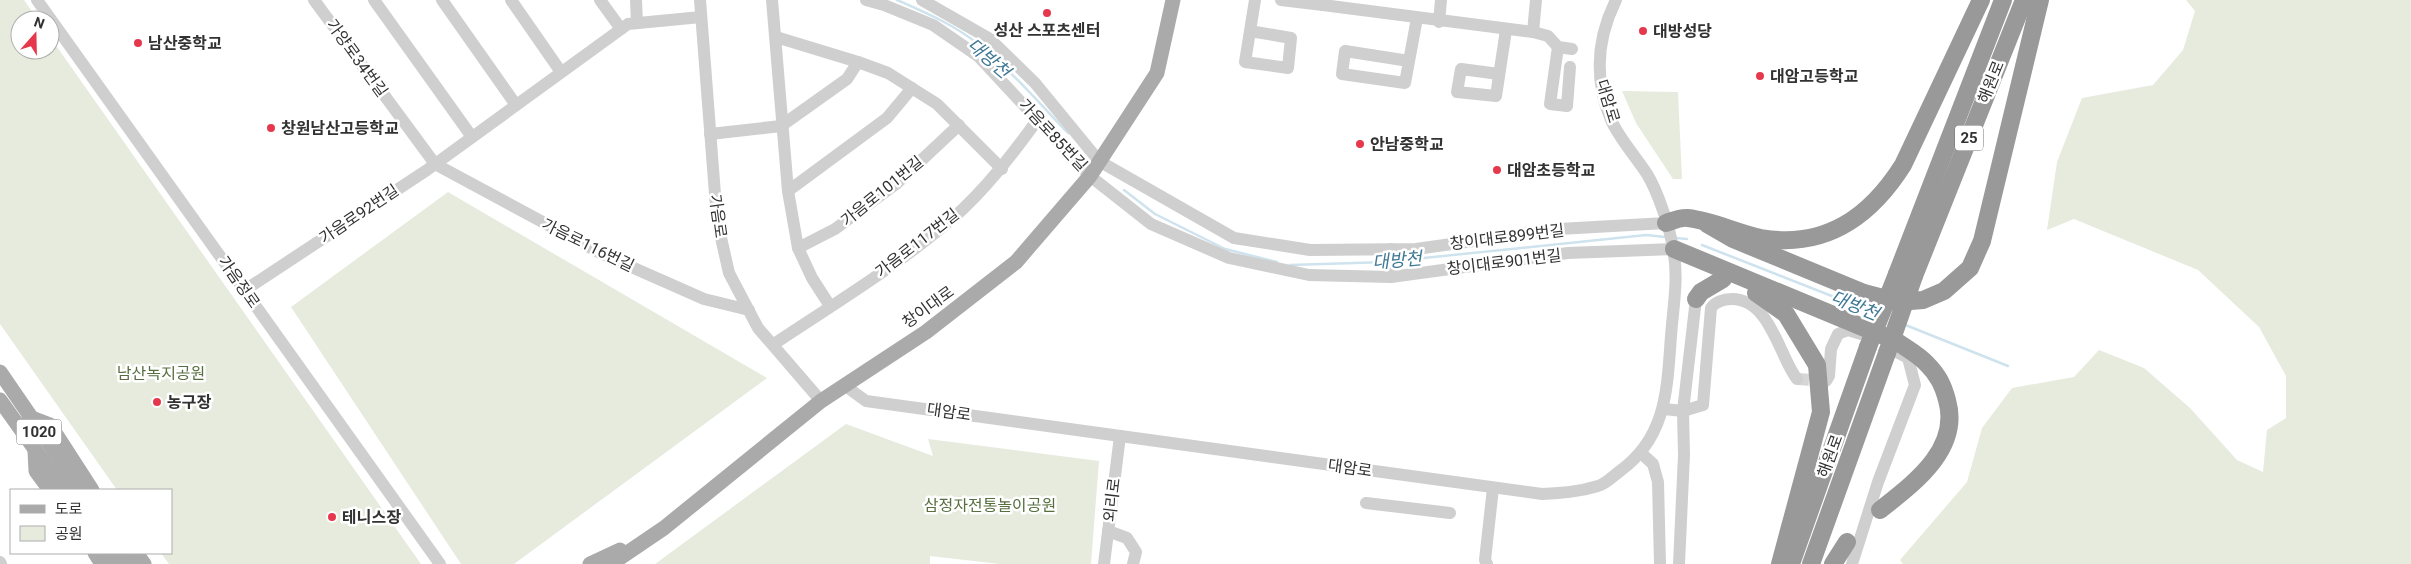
<svg xmlns="http://www.w3.org/2000/svg" width="2411" height="564" viewBox="0 0 2411 564" font-family="Roboto,'Noto Sans KR',sans-serif">
<style>
.green{fill:#e6ebde}
.lines{fill:none;stroke-linecap:round;stroke-linejoin:round}
.stream{stroke:#cee3ed;stroke-width:2.5}
.minor-tunnel{stroke:#d6d6d6;stroke-width:12;stroke-dasharray:12 6;stroke-linecap:butt}
.minor{stroke:#cfcfcf;stroke-width:12}
.major{stroke:#aaa;stroke-width:15}
.highway{stroke:#999;stroke-width:18}
.highway-bridge{stroke:#999;stroke-width:18}
.poi-dot{fill:#e5384d;stroke:#fff;stroke-width:2}
.labels{text-anchor:middle;dominant-baseline:central;stroke-width:5;stroke-linejoin:round;paint-order:stroke}
.shield{fill:#fff;stroke:#707070;stroke-width:1}
.shield-label{font-size:15px;font-weight:bold;fill:#323232}
.poi-label{font-size:16px;font-weight:bold;fill:#323232;stroke:#fff;text-anchor:start}
.street-label{font-size:16px;fill:#323232;stroke:#fff}
.park-label{font-size:16px;fill:#576f3f;stroke:#fff}
.water-label{font-size:18px;font-style:italic;fill:#3f7895;stroke:#fff}
</style>
<rect width="100%" height="100%" fill="#fff"/>
<!-- green -->
<g class="green">
<path d="M0,0H24L38,20H20V50H50V37L421,564H169L161,553H171V490H117L0,324Z"/>
<path d="M2186,0H2411V564H1903L1900,560L1967,482L1982,428L2012,388L2074,377L2099,350L2144,368L2190,408L2237,460L2263,472L2267,430L2286,418V376L2259,327L2198,270L2074,219L2047,230L2057,162L2082,98L2153,85L2183,50L2195,11Z"/>
<path d="M1622,91L1678,92L1682,179H1673L1636,123Z"/>
<path d="M448,192L767,378L514,564H461L291,307Z"/>
<path d="M846,424L933,456L928,439L1099,461L1091,564H1000L930,556V564H655Z"/>
</g>
<g class="lines">
<!-- stream -->
<g class="stream">
<path d="M897,0C924,12 955,25 978,44C1011,70 1039,103 1068,133"/>
<path d="M1124,190L1155,214L1225,249L1277,262"/>
<path d="M1676,238L1687,239"/>
<path d="M1702,245L1875,313"/>
<path d="M1395,261L1646,235L1665,237"/>
<path d="M1290,265L1387,262"/>
<path d="M1903,324L2008,366"/>
</g>
<!-- minor-tunnel -->
<path class="minor-tunnel" d="M1797,379L1826,381"/>
<!-- minor -->
<g class="minor">
<path d="M37,0L440,564"/>
<path d="M314,0L435,164L602,254L704,299L749,310"/>
<path d="M374,0L472,137"/>
<path d="M442,0L516,105"/>
<path d="M511,0L561,72"/>
<path d="M600,0L621,29"/>
<path d="M636,0L637,23"/>
<path d="M700,0L717,220L729,273L758,328L821,401"/>
<path d="M772,0L788,191L798,248L812,278L830,306"/>
<path d="M866,0L884,5L933,25L978,56L1090,176L1151,224L1229,258L1309,275L1391,277L1568,253L1674,249"/>
<path d="M922,0L990,39L1035,83L1099,161L1234,238L1310,250L1416,249L1559,229L1666,223"/>
<path d="M1281,0L1323,5V0"/>
<path d="M1323,5L1533,32L1548,36L1558,47L1572,49"/>
<path d="M1439,22L1441,0"/>
<path d="M1250,31L1291,38L1288,68L1245,62L1255,0"/>
<path d="M1533,32L1536,0"/>
<path d="M776,37L858,62"/>
<path d="M1558,47L1550,104L1567,106L1570,67"/>
<path d="M1409,61L1345,51L1342,74L1405,83L1417,18"/>
<path d="M1499,74L1461,69L1457,92L1496,96L1506,30"/>
<path d="M710,134L781,126L847,79L858,62L888,73L937,104L1002,169"/>
<path d="M788,191L887,118L912,88"/>
<path d="M798,248L835,229L896,184L959,125"/>
<path d="M1391,249V277"/>
<path d="M245,290L427,170L628,24L701,17"/>
<path d="M774,344C834,304 897,266 952,219C985,190 1012,155 1038,119"/>
<path d="M1826,381L1829,376L1831,349L1838,334L1848,330L1861,334"/>
<path d="M844,385L866,401L1542,494C1561,493 1579,492 1598,486C1606,484 1613,476 1620,471C1667,437 1667,389 1671,336C1673,308 1679,277 1673,249C1670,228 1658,192 1647,174C1636,157 1619,138 1611,120C1594,79 1596,40 1616,0"/>
<path d="M1664,409L1683,411L1703,405L1711,308C1715,302 1724,299 1731,299C1770,298 1779,356 1797,379"/>
<path d="M1641,453L1653,464L1658,482L1660,564"/>
<path d="M1366,503L1450,513"/>
<path d="M1108,531L1127,538L1136,552L1133,564"/>
<path d="M0,562L1,564"/>
<path d="M1104,564L1120,436"/>
<path d="M1487,564L1485,560L1493,488"/>
<path d="M1679,564L1684,455L1683,411L1696,299"/>
<path d="M1852,564L1878,482L1915,385L1908,358L1895,351"/>
</g>
<!-- major -->
<g class="major">
<path d="M0,372L81,490"/>
<path d="M0,400L64,490"/>
<path d="M29,417L50,425L92,490"/>
<path d="M35,451L36,471L50,490"/>
<path d="M95,553L102,564"/>
<path d="M108,553L116,564"/>
<path d="M124,553L131,564"/>
<path d="M136,553L144,564"/>
<path d="M590,564L620,550"/>
<path d="M611,564L664,528L821,401L926,332L1016,262L1090,176L1157,73L1173,0"/>
</g>
<!-- highway -->
<g class="highway">
<path d="M1666,223C1672,221 1681,217 1688,218C1713,221 1737,233 1761,238C1826,249 1870,217 1903,165L1981,0"/>
<path d="M1707,224L1733,239L1864,293L1898,302L1923,300L1944,291L1970,268L1982,241L2040,0"/>
<path d="M1674,249L1896,341C1906,348 1919,355 1927,364C1938,375 1943,385 1947,400C1961,449 1914,483 1880,510"/>
<path d="M1897,274L2003,0"/>
<path d="M1914,276L2024,0"/>
<path d="M1756,293L1786,314L1817,365L1821,412L1780,564"/>
<path d="M1696,299L1701,292L1723,279"/>
<path d="M1792,561L1868,347"/>
<path d="M1811,564L1887,353"/>
<path d="M1833,564L1847,542"/>
</g>
<!-- highway-bridge -->
<g class="highway-bridge">
<path d="M1868,347L1897,274"/>
<path d="M1887,353L1914,276"/>
</g>
</g>
<!-- markers -->
<g class="poi-dot">
<circle cx="1047" cy="13" r="5"/>
<circle cx="1643" cy="31" r="5"/>
<circle cx="138" cy="43" r="5"/>
<circle cx="1760" cy="76" r="5"/>
<circle cx="271" cy="128" r="5"/>
<circle cx="1360" cy="144" r="5"/>
<circle cx="1497" cy="170" r="5"/>
<circle cx="157" cy="402" r="5"/>
<circle cx="332" cy="517" r="5"/>
</g>
<g class="labels">
<!-- shield labels -->
<g class="shield">
<rect x="1955" y="125.5" width="28" height="25" rx="4"/>
<rect x="16.5" y="419.5" width="45" height="25" rx="4"/>
</g>
<g class="shield-label">
<text x="1969" y="138">25</text>
<text x="39" y="432">1020</text>
</g>
<!-- poi labels -->
<g class="poi-label">
<text x="1047" y="30" text-anchor="middle">성산 스포츠센터</text>
<text x="1653" y="31">대방성당</text>
<text x="148" y="43">남산중학교</text>
<text x="1770" y="76">대암고등학교</text>
<text x="281" y="128">창원남산고등학교</text>
<text x="1370" y="144">안남중학교</text>
<text x="1507" y="170">대암초등학교</text>
<text x="167" y="402">농구장</text>
<text x="342" y="517">테니스장</text>
</g>
<!-- street labels -->
<g class="street-label">
<text transform="translate(357 58) rotate(54)">가양로34번길</text>
<text transform="translate(1991 82) rotate(-68)">해원로</text>
<text transform="translate(1608 101) rotate(73)">대암로</text>
<text transform="translate(1053 135) rotate(47)">가음로85번길</text>
<text transform="translate(882 191) rotate(-39)">가음로101번길</text>
<text transform="translate(359 214) rotate(-34)">가음로92번길</text>
<text transform="translate(718 216) rotate(82)">가음로</text>
<text transform="translate(1507 237) rotate(-7)">창이대로899번길</text>
<text transform="translate(917 243) rotate(-38)">가음로117번길</text>
<text transform="translate(588 245) rotate(26)">가음로116번길</text>
<text transform="translate(1504 262) rotate(-7)">창이대로901번길</text>
<text transform="translate(239 282) rotate(55)">가음정로</text>
<text transform="translate(928 307) rotate(-36)">창이대로</text>
<text transform="translate(949 412) rotate(8)">대암로</text>
<text transform="translate(1830 456) rotate(-70)">해원로</text>
<text transform="translate(1350 468) rotate(8)">대암로</text>
<text transform="translate(1112 500) rotate(-83)">외리로</text>
</g>
<!-- park labels -->
<g class="park-label">
<text x="161" y="373">남산녹지공원</text>
<text x="990" y="505">삼정자전통놀이공원</text>
</g>
<!-- water labels -->
<g class="water-label">
<text transform="translate(989 58) rotate(41)">대방천</text>
<text transform="translate(1397 260) rotate(-5)">대방천</text>
<text transform="translate(1855 305) rotate(22)">대방천</text>
</g>
</g>
<!-- legend -->
<rect x="10" y="489" width="162" height="65" fill="#ffffff" stroke="#adadad"/>
<rect x="20" y="505" width="25" height="8" fill="#aaaaaa" stroke="#adadad"/>
<text x="55" y="514" font-size="15" fill="#323232">도로</text>
<rect x="20" y="526" width="25" height="15" fill="#e6ebde" stroke="#adadad"/>
<text x="55" y="539" font-size="15" fill="#323232">공원</text>
<!-- north arrow -->
<g transform="translate(35 35) rotate(20)"><circle r="24" fill="#ffffff" stroke="#adadad"/>
<path d="M0-4L9 19L0 12L-9 19Z" fill="#e5384d"/>
<text y="-8" font-size="14" font-weight="bold" text-anchor="middle" fill="#323232">N</text>
</g>
</svg>
